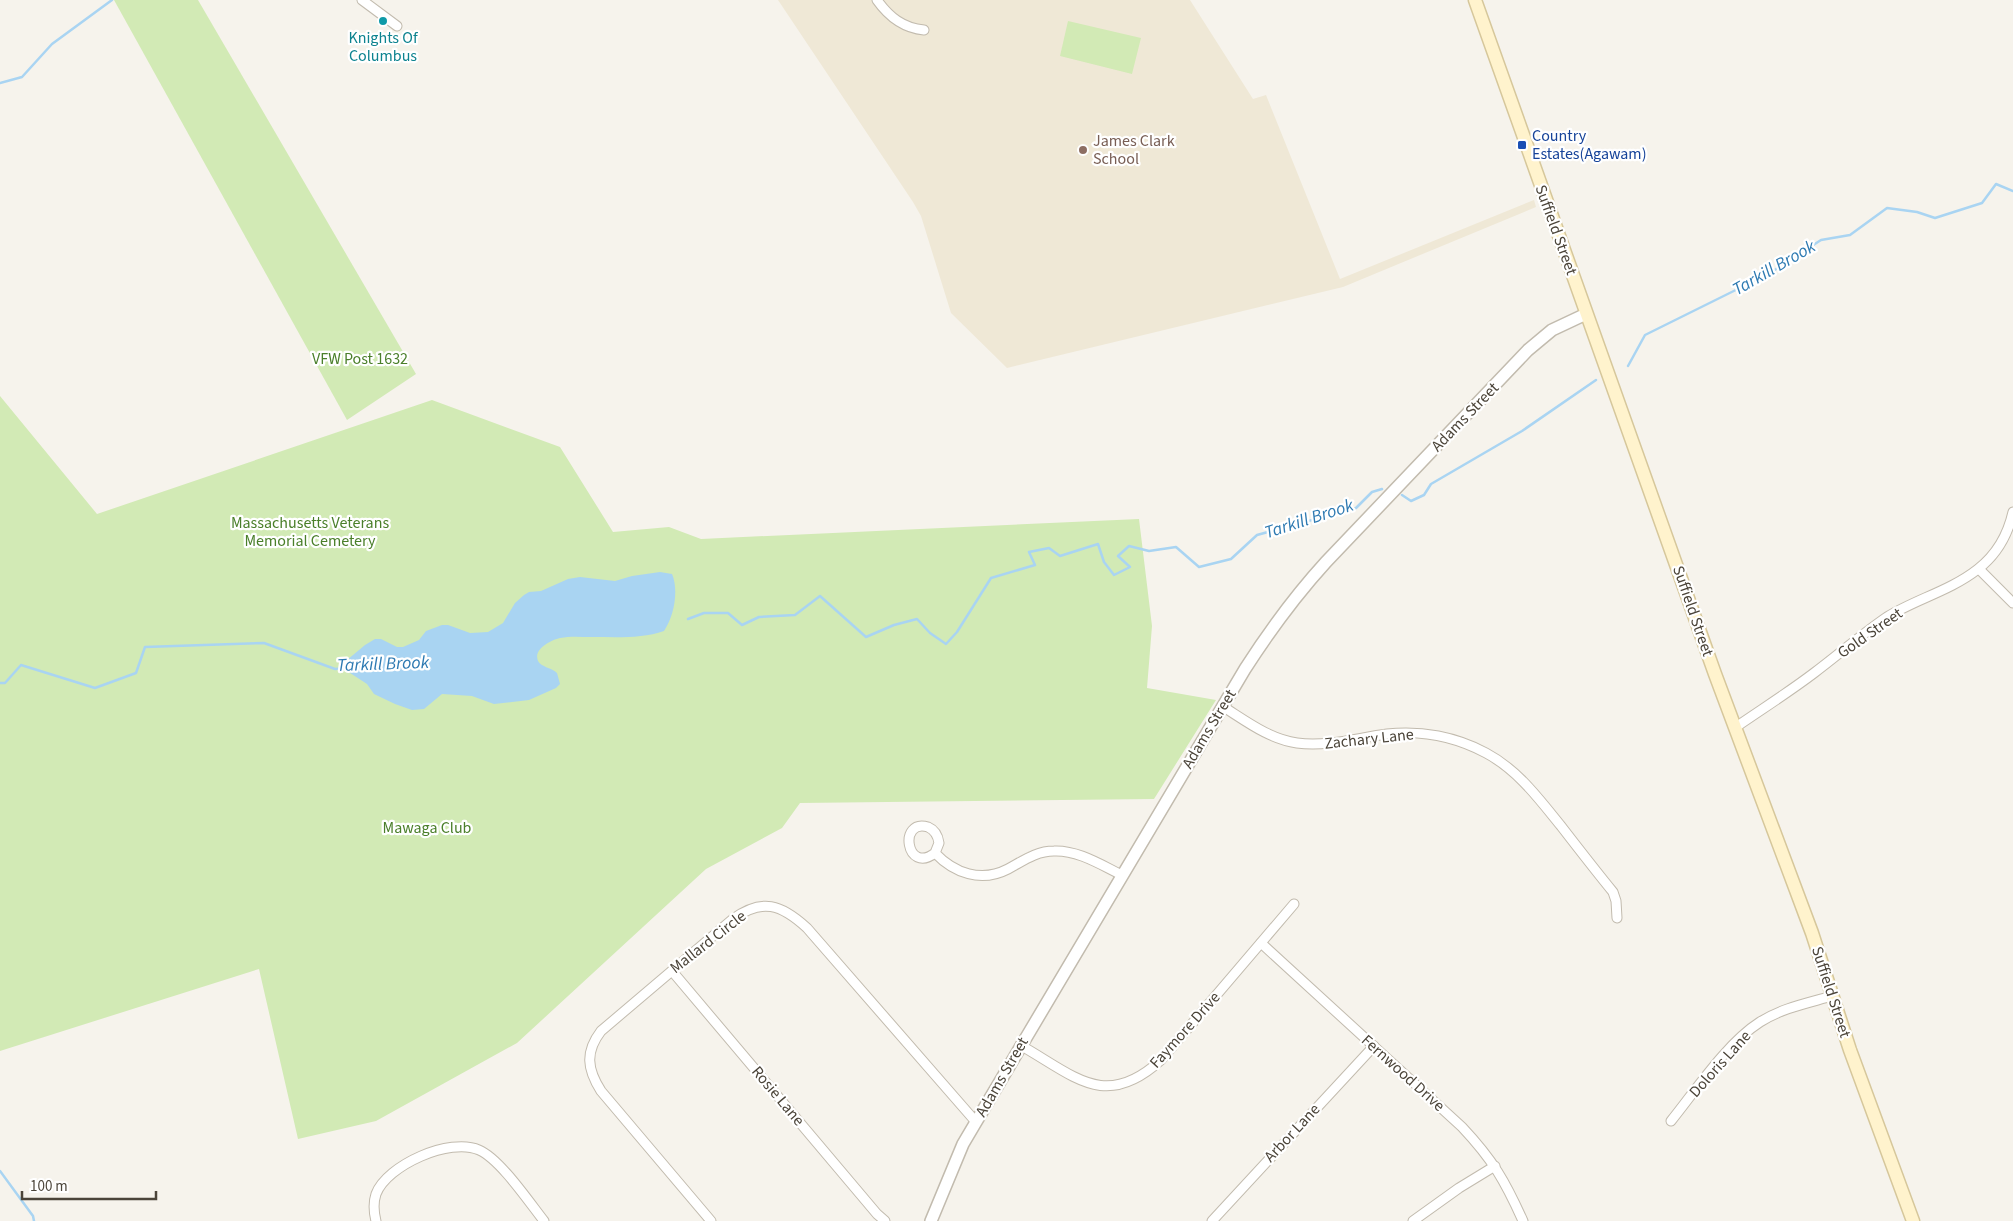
<svg xmlns="http://www.w3.org/2000/svg" width="2013" height="1221" viewBox="0 0 2013 1221" font-family="'Source Sans 3',sans-serif">
<style>
.education{fill:#efe8d6}
.green{fill:#d2eab5}
.water{fill:#a9d4f2}
.lines{fill:none;stroke-linecap:round;stroke-linejoin:round}
.stream{stroke:#a9d4f2;stroke-width:2.5}
.minor-casing{stroke:#c2bbae;stroke-width:11}
.tertiary-casing{stroke:#c2bbae;stroke-width:14}
.secondary-casing{stroke:#d6c79b;stroke-width:15}
.minor{stroke:#fff;stroke-width:9}
.tertiary{stroke:#fff;stroke-width:11}
.secondary{stroke:#fff3cd;stroke-width:12}
.culture-dot{fill:#0f9aa8;stroke:#fff;stroke-width:2}
.transit-dot{fill:#1a4fb4;stroke:#fff;stroke-width:2}
.education-dot{fill:#8d6e63;stroke:#fff;stroke-width:2}
.labels{text-anchor:middle;dominant-baseline:central;stroke-width:4.5;stroke-linejoin:round;paint-order:stroke}
.culture-label{font-size:16px;fill:#0d838f;stroke:#fff}
.transit-label{font-size:16px;fill:#164399;stroke:#fff;text-anchor:start}
.education-label{font-size:16px;fill:#785e54;stroke:#fff;text-anchor:start}
.street-label{font-size:16px;fill:#4b4439;stroke:#fff}
.park-label{font-size:16px;fill:#4a7f2a;stroke:#fff}
.water-label{font-size:18px;font-style:italic;fill:#2e7ab2;stroke:#fff}
</style>
<rect width="100%" height="100%" fill="#f6f3ec"/>
<!-- education -->
<path class="education" d="M778,0H1190L1253,99L1266,95L1340,279L1534,200L1536,207L1343,287L1007,368L951,313L921,216L913,202Z"/>
<!-- green -->
<g class="green">
<path d="M114,0H198L416,374L347,420Z"/>
<path d="M1068,21L1141,38L1132,74L1060,56Z"/>
<path d="M0,396L97,514L432,400L560,447L613,532L669,527L701,539L1139,519L1152,626L1147,688L1216,700L1154,799L800,803L782,828L706,869L517,1043L376,1121L298,1139L259,969L0,1051Z"/>
</g>
<!-- water -->
<path class="water" d="M660,572L672,574C679,590 674,617 664,631C642,639 615,637 591,637C581,637 570,636 560,638C551,640 533,649 538,661C541,667 552,668 557,673L560,684L556,688L529,700L494,704L472,696L442,694L424,709L412,710L395,704L374,694L367,684L347,671L345,666L347,660L365,645L375,639H381L397,647H403L419,640L426,631L442,625H448L470,633L488,632L503,623L515,603L524,595L529,592L541,591L568,579L580,577L615,581L632,576Z"/>
<g class="lines">
<!-- stream -->
<g class="stream">
<path d="M0,83L22,77L52,44L112,0"/>
<path d="M1628,366L1645,335L1770,273L1821,240L1850,235L1887,208L1917,212L1935,218L1982,203L1996,184L2013,191"/>
<path d="M1402,495L1411,501L1424,495L1431,484L1522,431L1596,380"/>
<path d="M688,619L704,613H728L742,625L759,617L795,615L820,596L866,637L894,625L917,619L930,633L946,644L957,632L991,578L1035,565L1029,552L1049,548L1060,556L1098,544L1104,562L1114,575L1130,567L1118,556L1129,546L1149,551L1176,547L1199,567L1231,559L1257,535L1356,508L1372,492L1382,489"/>
<path d="M0,683H5L21,665L95,688L136,673L145,647L264,643L335,669L349,668"/>
<path d="M0,1171L33,1216L34,1221"/>
</g>
<defs>
<g id="minor">
<path d="M362,0L397,26"/>
<path d="M877,0C889,17 903,28 924,30"/>
<path d="M1979,569L2013,603"/>
<path d="M1222,706C1246,721 1269,739 1297,743C1327,747 1357,738 1387,734C1421,730 1456,737 1486,753C1518,770 1539,799 1561,826C1578,848 1595,870 1613,892L1616,901L1617,918"/>
<path d="M1736,727C1762,709 1789,692 1814,673C1838,655 1862,634 1887,617C1916,599 1950,591 1978,569C1996,555 2008,534 2013,512"/>
<path d="M935,853L939,843C938,836 935,830 928,827C898,818 906,875 935,853C954,873 981,883 1008,869C1023,861 1036,851 1054,851C1078,850 1101,865 1122,875"/>
<path d="M1261,943L1462,1127C1493,1160 1505,1181 1523,1221"/>
<path d="M672,971L877,1214L885,1221"/>
<path d="M1020,1045C1075,1076 1105,1111 1161,1060L1294,904"/>
<path d="M1671,1121C1696,1090 1727,1043 1760,1022C1782,1008 1808,1003 1832,996"/>
<path d="M376,1221C374,1213 373,1203 376,1194C387,1165 450,1137 479,1150C500,1159 529,1202 544,1221"/>
<path d="M711,1221L601,1091C587,1069 585,1052 601,1031L733,919C762,898 781,904 807,928L976,1122"/>
<path d="M1212,1221L1374,1046"/>
<path d="M1413,1221L1459,1188L1495,1166"/>
</g>
<path id="tertiary" d="M931,1221L963,1144L976,1122L1245,669C1270,630 1295,596 1326,562L1528,350L1552,330L1586,314"/>
<path id="secondary" d="M1475,0L1715,674L1812,933L1850,1050L1913,1221"/>
</defs>
<!-- minor casing -->
<use href="#minor" class="minor-casing"/>
<!-- tertiary casing -->
<use href="#tertiary" class="tertiary-casing"/>
<!-- secondary casing -->
<use href="#secondary" class="secondary-casing"/>
<!-- minor -->
<use href="#minor" class="minor"/>
<!-- tertiary -->
<use href="#tertiary" class="tertiary"/>
<!-- secondary -->
<use href="#secondary" class="secondary"/>
</g>
<!-- markers -->
<circle class="culture-dot" cx="383" cy="21" r="5"/>
<rect class="transit-dot" x="1517" y="140" width="10" height="10" rx="2.5"/>
<circle class="education-dot" cx="1083" cy="150" r="5"/>
<g class="labels">
<!-- culture labels -->
<g class="culture-label">
<text x="383" y="38">Knights Of<tspan x="383" dy="18">Columbus</tspan></text>
</g>
<!-- transit labels -->
<g class="transit-label">
<text x="1532" y="136">Country<tspan x="1532" dy="18">Estates(Agawam)</tspan></text>
</g>
<!-- education labels -->
<g class="education-label">
<text x="1093" y="141">James Clark<tspan x="1093" dy="18">School</tspan></text>
</g>
<!-- street labels -->
<g class="street-label">
<text transform="translate(1556 230) rotate(70)">Suffield Street</text>
<text transform="translate(1465 417) rotate(-46)">Adams Street</text>
<text transform="translate(1693 611) rotate(71)">Suffield Street</text>
<text transform="translate(1870 633) rotate(-35)">Gold Street</text>
<text transform="translate(1209 729) rotate(-59)">Adams Street</text>
<text transform="translate(1369 739) rotate(-6)">Zachary Lane</text>
<text transform="translate(708 942) rotate(-38)">Mallard Circle</text>
<text transform="translate(1831 992) rotate(72)">Suffield Street</text>
<text transform="translate(1185 1030) rotate(-48)">Faymore Drive</text>
<text transform="translate(1720 1064) rotate(-48)">Doloris Lane</text>
<text transform="translate(1403 1073) rotate(42)">Fernwood Drive</text>
<text transform="translate(1002 1077) rotate(-60)">Adams Street</text>
<text transform="translate(778 1096) rotate(50)">Rosie Lane</text>
<text transform="translate(1292 1133) rotate(-47)">Arbor Lane</text>
</g>
<!-- park labels -->
<g class="park-label">
<text x="360" y="359">VFW Post 1632</text>
<text x="310" y="523">Massachusetts Veterans<tspan x="310" dy="18">Memorial Cemetery</tspan></text>
<text x="427" y="828">Mawaga Club</text>
</g>
<!-- water labels -->
<g class="water-label">
<text transform="translate(1774 268) rotate(-30)">Tarkill Brook</text>
<text transform="translate(1309 519) rotate(-18)">Tarkill Brook</text>
<text transform="translate(383 664) rotate(-2)">Tarkill Brook</text>
</g>
</g>
<!-- scale -->
<path d="M22 1191v8h134v-8" fill="none" stroke="#4b4439" stroke-width="2.5"/>
<text x="30" y="1191" font-size="15" fill="#4b4439" stroke="#ffffff" stroke-width="4" paint-order="stroke">100 m</text>
</svg>
